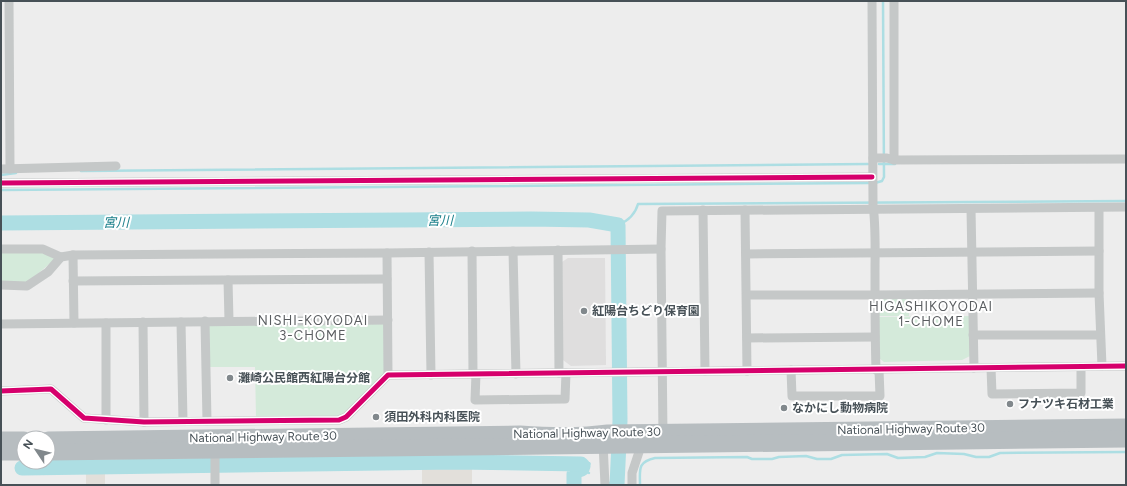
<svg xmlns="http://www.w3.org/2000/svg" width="1127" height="486" viewBox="0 0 1127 486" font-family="Figtree,'Noto Sans JP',sans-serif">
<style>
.commercial{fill:#e2dfda}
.education{fill:#dfdede}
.green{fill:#d4eada}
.water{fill:#addee3}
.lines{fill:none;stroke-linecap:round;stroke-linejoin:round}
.stream{stroke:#addee3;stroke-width:2.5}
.river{stroke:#addee3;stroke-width:15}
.street{stroke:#c5c8c8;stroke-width:9}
.highway{stroke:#b7bdc0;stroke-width:17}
.cycleway-casing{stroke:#fff;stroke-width:8}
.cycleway{stroke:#d6006c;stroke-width:5}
.poi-dot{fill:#81888c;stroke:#fff;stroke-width:1.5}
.labels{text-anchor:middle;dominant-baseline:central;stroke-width:4;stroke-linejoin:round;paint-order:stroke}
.poi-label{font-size:12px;font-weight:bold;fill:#475157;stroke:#fff;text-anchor:start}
.street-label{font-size:12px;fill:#475157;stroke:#fff}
.water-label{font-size:13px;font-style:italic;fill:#1d818c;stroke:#fff}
.neighbourhood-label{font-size:13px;letter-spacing:1px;fill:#5a5d60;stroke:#fff}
</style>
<rect width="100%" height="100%" fill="#ededed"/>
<!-- commercial -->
<g class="commercial">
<rect x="422" y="465" width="50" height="20"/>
<rect x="86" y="468" width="19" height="17"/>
</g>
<!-- education -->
<path class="education" d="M568,258H605L606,365L571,366L563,360L562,262Z"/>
<!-- green -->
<g class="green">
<path d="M1,252H39L54,257V260L28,282H1Z"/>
<path d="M883,298H909V316H879V303Z"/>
<path d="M970,316V356L962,360L884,362L879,358V317Z"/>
<path d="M384,323L385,373L341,417H256L255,367H208L209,325Z"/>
</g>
<!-- water -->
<path class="water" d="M567,461L590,462L591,464L577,481V485H569L570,472Z"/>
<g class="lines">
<!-- stream -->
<g class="stream">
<path d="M879,164H895"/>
<path d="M81,171L868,164"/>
<path d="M1,175L16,173"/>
<path d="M875,183L882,181L884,177L883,1"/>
<path d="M1,190L870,183"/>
<path d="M618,225C628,221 635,215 638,204L1126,201"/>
<path d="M582,469L589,473"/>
<path d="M609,483L617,482"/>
<path d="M640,485C640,470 637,462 655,458L747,457L752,459H772L779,457L806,456L817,459H831L842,455L887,454L898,458L925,457L937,453L964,454L976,457H989L1000,453L1126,452"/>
</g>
<!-- river -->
<g class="river">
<path d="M1,223L531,219L589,220L618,225L620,421L617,485"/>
<path d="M22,468L455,462L581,464L583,466L582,469L576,471L574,474V485"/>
</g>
<!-- street -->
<g class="street">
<path d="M9,1L10,169"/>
<path d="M872,1L873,205C876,227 875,251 875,273C875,306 875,338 876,370"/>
<path d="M894,1V160"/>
<path d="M873,158H887L894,160L1126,159"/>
<path d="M1,169L116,166"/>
<path d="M1,183L872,177"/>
<path d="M1099,208V293L1102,366"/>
<path d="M971,209L974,368"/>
<path d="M703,210L705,371"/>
<path d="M745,210L747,371"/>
<path d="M1,249H43L61,257"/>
<path d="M558,250L559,373"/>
<path d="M472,251L473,374"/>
<path d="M513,251L516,374"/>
<path d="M429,252L431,375"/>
<path d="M387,253L388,375"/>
<path d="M746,254L1099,251"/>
<path d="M73,255L74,323"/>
<path d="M228,280L229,321"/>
<path d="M73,281L387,279"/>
<path d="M1,285L27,286L48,272L61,257L73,255L387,253L661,249"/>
<path d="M747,295H875L1099,293"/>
<path d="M205,321L207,421"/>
<path d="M143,322L144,422"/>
<path d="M181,322L183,421"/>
<path d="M106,323V420"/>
<path d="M1,324L388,320"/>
<path d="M973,335H1100"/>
<path d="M747,338L875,337"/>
<path d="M991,368L992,394L1081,393V367"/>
<path d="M791,370L792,396H880L879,370"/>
<path d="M476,374L475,400L565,399L566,373"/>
<path d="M1,391L51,389L84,418L144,422L339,420L346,417L388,375L1126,366"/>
<path d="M663,435L661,249L662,211L1126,207"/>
<path d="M603,443L605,485"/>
<path d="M215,446V485"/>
<path d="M632,485V473L639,452V442"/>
</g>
<!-- highway -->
<g class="highway">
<path d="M1,440H24"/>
<path d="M48,440L520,434C549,436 579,437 608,433L1126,427"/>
<path d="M1,452H24"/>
<path d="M48,452L1126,439"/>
</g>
<defs>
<g id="cycleway">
<path d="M1,183L872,177"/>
<path d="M1,391L51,389L84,418L144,422L339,420L346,417L388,375L1126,366"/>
</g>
</defs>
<!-- cycleway casing -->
<use href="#cycleway" class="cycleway-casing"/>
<!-- cycleway -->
<use href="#cycleway" class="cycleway"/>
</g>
<!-- markers -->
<g class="poi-dot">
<circle cx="584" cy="311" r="4"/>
<circle cx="230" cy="378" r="4"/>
<circle cx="1010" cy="404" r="4"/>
<circle cx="784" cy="408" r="4"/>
<circle cx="376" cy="417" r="4"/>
</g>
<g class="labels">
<!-- poi labels -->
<g class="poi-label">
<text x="592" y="311">紅陽台ちどり保育園</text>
<text x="238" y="378">灘崎公民館西紅陽台分館</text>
<text x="1018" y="404">フナツキ石材工業</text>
<text x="792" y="408">なかにし動物病院</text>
<text x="384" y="417">須田外科内科医院</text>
</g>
<!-- street labels -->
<g class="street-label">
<text transform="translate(911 429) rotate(-1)">National Highway Route 30</text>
<text transform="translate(587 433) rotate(-1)">National Highway Route 30</text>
<text transform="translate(263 437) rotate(-1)">National Highway Route 30</text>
</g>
<!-- water labels -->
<g class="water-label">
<text x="440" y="220">宮川</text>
<text x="116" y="222">宮川</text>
</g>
<!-- neighbourhood labels -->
<g class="neighbourhood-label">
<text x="931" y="306">HIGASHIKOYODAI<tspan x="931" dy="15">1-CHOME</tspan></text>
<text x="313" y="320">NISHI-KOYODAI<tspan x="313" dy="15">3-CHOME</tspan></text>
</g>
</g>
<!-- border -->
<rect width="1127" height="486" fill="none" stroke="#475157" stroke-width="4"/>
<!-- north arrow -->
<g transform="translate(36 450) rotate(305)"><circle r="19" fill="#ffffff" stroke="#b5b9bc"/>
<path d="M0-3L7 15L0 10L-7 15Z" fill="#81888c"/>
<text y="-6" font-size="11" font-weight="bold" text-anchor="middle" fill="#475157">N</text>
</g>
</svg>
